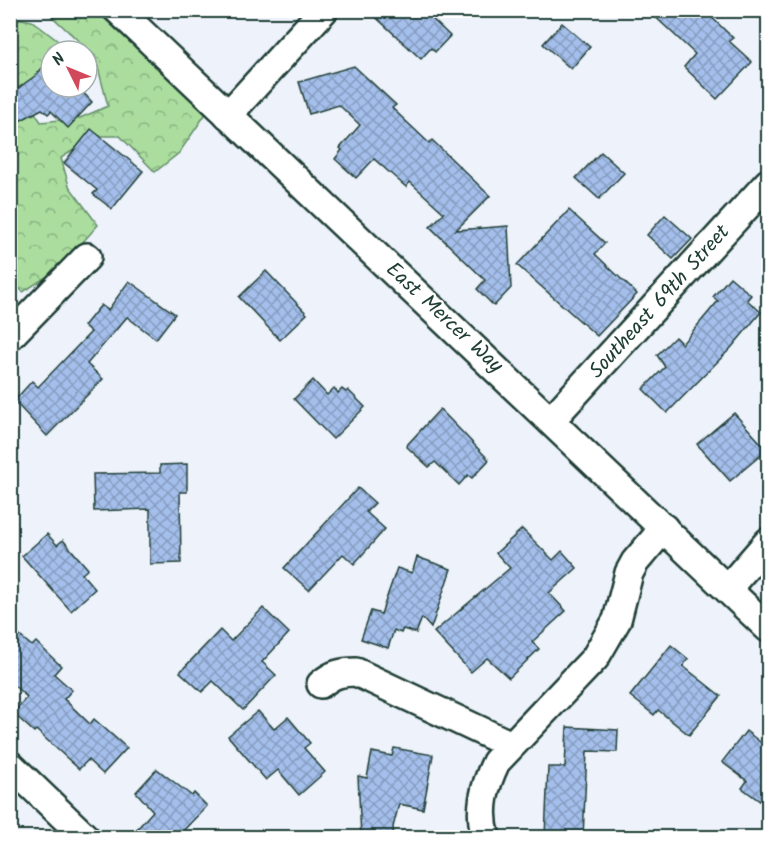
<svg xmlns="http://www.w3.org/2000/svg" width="779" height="848" viewBox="0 0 779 848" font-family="Kalam,sans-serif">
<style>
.forest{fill:url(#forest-crowns);stroke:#648d69;stroke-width:1.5}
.building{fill:url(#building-cross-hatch);stroke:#1f3d34;stroke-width:1.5}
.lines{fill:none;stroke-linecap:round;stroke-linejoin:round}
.minor-casing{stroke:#1f3d34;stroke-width:32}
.minor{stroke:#fff;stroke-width:27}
.labels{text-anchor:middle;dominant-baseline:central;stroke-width:4.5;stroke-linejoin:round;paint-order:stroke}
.street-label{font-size:21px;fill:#1f3d34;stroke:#fff}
</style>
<defs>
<pattern id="forest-crowns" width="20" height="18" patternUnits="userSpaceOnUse" patternTransform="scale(1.5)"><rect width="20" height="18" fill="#aadd9e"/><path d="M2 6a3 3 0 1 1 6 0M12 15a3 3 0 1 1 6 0" fill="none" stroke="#8ab482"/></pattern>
<pattern id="building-cross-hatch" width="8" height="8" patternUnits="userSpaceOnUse" patternTransform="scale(1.5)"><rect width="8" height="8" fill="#a4bfeb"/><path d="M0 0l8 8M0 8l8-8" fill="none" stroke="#859cbf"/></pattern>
</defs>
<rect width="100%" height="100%" fill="#edf2fb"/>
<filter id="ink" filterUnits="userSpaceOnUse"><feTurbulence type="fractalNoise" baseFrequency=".0167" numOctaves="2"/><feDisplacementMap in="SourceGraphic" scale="12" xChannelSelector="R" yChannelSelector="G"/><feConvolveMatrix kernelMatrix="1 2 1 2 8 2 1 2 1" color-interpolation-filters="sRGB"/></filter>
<g filter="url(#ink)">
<!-- forest -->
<path class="forest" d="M46,11H96L207,112L179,153L155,172L120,136H95L61,158L69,186L98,225L59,269L23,292L11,280L10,188L15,180L11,175V17L32,21L62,44L56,51H51V57L22,93L41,122L80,118L108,106L95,56Z"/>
<!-- building -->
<g class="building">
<path d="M368,10H423L450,36L435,52L431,48L421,59Z"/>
<path d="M648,10H704L733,38L729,41L752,62L717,99L684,67L695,54Z"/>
<path d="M562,23L590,47L571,69L543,44Z"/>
<path d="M51,59V87H78L92,102L68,128L51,111L48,114L42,109L10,126V94L35,76Z"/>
<path d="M354,66L396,105L392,108L429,143L432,140L490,196L456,230L508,226L511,288L494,306L477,289L485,280L430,227L444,213L410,182L406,187L374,159L356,178L335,159L342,150L340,148L360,125L339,105L309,114L299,82Z"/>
<path d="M91,129L143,171L112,209L93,194L97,190L64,163Z"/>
<path d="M601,152L624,173L599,199L576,178Z"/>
<path d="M569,210L605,243L595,254L637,294L597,336L517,265Z"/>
<path d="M665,215L692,239L673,259L647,235Z"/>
<path d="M266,271L307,314L280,340L239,297Z"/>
<path d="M730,277L751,295L747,300L761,312L731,348L667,413L643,389L665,367L657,355L675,337L682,344L718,301L713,297Z"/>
<path d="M129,281L175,314L156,339L127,317L87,364L103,379L47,436L14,401L32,381L38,387L91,332L84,326L101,305L108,310Z"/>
<path d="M313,380L327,395L334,388L338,393L342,389L346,392L348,390L365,407L333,439L294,399Z"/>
<path d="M440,409L489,460L472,478L468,475L459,485L435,462L429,467L406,446Z"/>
<path d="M734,413L767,450L730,481L697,444Z"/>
<path d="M187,464V492H180L181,563L150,564V509L94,511L93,474L160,473V465Z"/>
<path d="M358,488L375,503L366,512L385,529L354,564L343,554L309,590L284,568Z"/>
<path d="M522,529L553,560L562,551L577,568L549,593L566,611L532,642L539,649L509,678L487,658L471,672L434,632L510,568L496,553Z"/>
<path d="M47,534L57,545L63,540L88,569L82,574L95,589L71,611L22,556Z"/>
<path d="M417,557L451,569L431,628L422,618L416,633L403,629L401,633L394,630L388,648L361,639L371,611L381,614L397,568L412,573Z"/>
<path d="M263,608L289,633L262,662L276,675L243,710L213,681L202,692L180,672L220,630L231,641Z"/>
<path d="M10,628L32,646L36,642L61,666L54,674L72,690L64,699L90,724L94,719L127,748L103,774L88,760L79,769L36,730L34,732L13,713L27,697L10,682Z"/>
<path d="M671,645L688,659L683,666L721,696L689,735L658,710L654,715L630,696Z"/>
<path d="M258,711L274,729L288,717L310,743L304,748L325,772L299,795L278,770L266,780L228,736Z"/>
<path d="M567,727L618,730L617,752L587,751L583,837H545L548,767H565Z"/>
<path d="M746,731L768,748V807L742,788L747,781L722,762Z"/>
<path d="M394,748L433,755L423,809L399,804L393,827L394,837H361L358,776L367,778L372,752L392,756Z"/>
<path d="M157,769L192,796L194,793L207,806L177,837H130L153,811L136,792Z"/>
</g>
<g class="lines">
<defs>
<g id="minor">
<path d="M118,10L768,628"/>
<path d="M228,115L324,10"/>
<path d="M10,336L87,257"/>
<path d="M551,420L768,183"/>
<path d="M728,588L768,542"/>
<path d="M321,684C333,674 341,672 356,672L511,745"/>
<path d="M10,765L86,838"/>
<path d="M486,838C478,810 484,787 496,762L595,658L617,620L629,573L635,562L664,528"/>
</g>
</defs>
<!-- minor casing -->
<use href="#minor" class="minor-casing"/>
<!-- minor -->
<use href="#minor" class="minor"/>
</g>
</g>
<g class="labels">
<!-- street labels -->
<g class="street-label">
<text transform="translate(660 302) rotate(-48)">Southeast 69th Street</text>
<text transform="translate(444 318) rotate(43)">East Mercer Way</text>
</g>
</g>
<!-- margin -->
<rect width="779" height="848" fill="none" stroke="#fff" stroke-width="36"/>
<rect x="18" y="18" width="743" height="812" fill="none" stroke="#1f3d34" stroke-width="2" filter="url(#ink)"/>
<!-- north arrow -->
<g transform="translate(69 69) rotate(313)"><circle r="28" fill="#ffffff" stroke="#a5b1ae" stroke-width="1.5"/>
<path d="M0-4.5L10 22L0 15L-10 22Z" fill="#d1495b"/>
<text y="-9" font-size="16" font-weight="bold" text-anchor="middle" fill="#1f3d34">N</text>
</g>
</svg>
